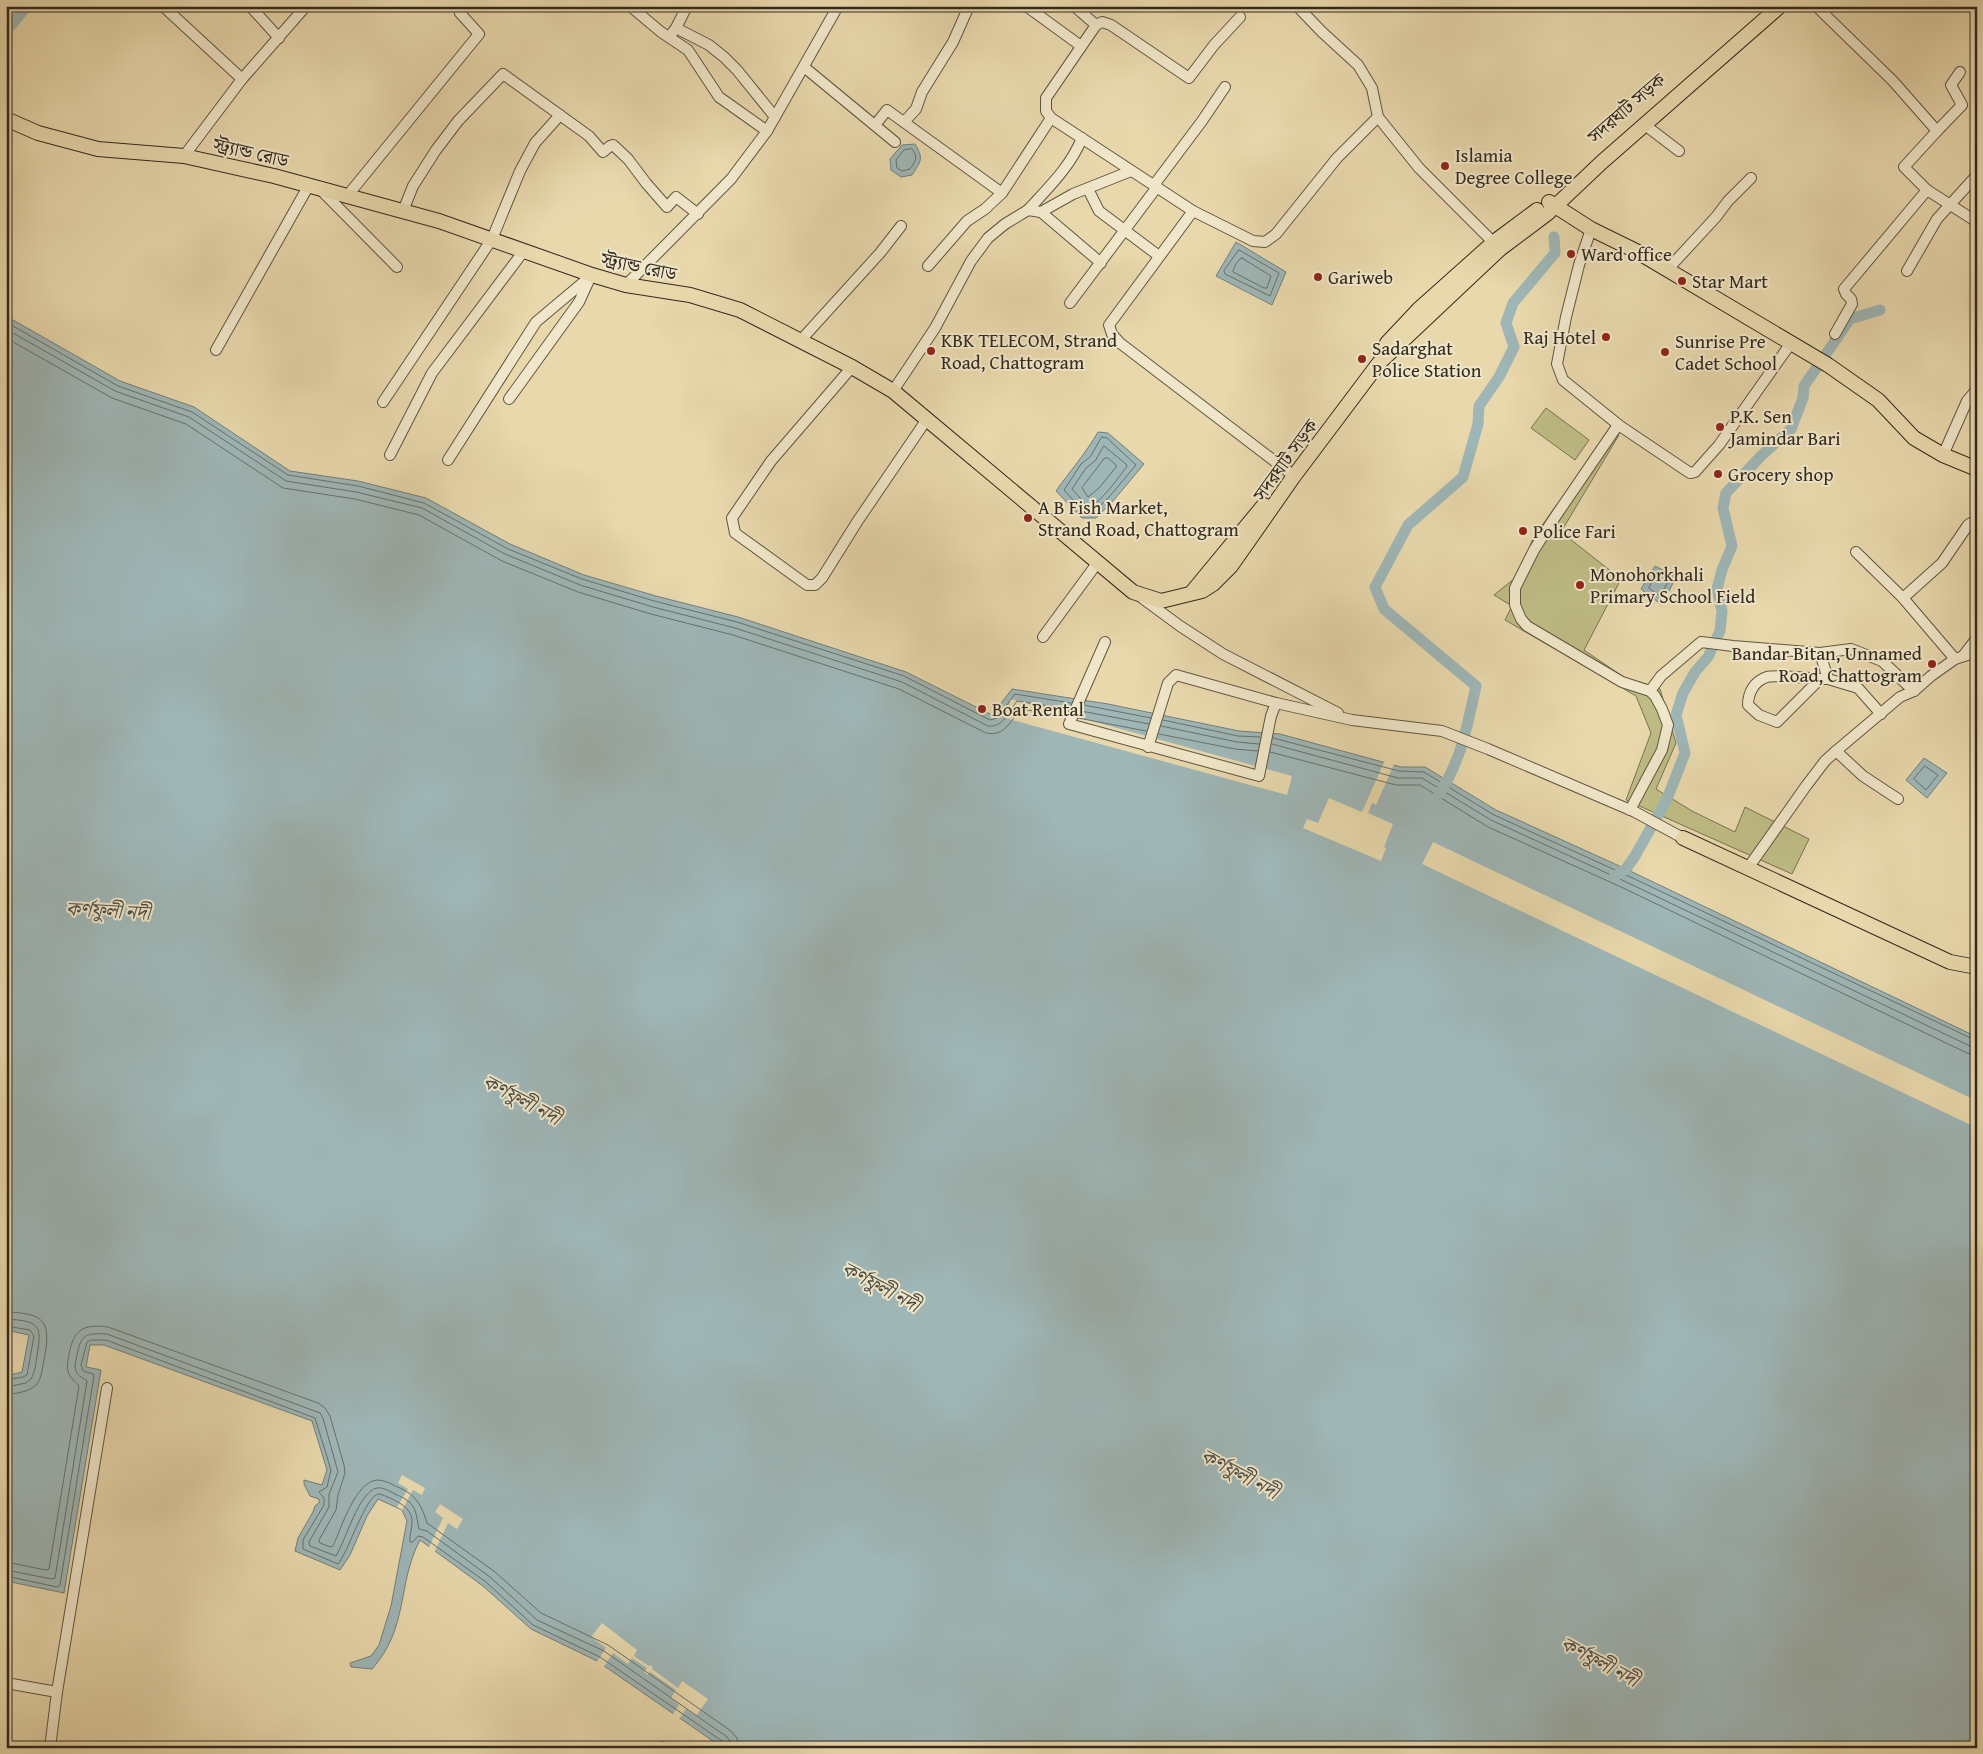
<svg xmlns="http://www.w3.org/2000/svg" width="1983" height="1754" viewBox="0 0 1983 1754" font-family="'Gentium Book Plus','Noto Serif Bengali',serif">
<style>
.green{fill:#bebc84;stroke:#787252}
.water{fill:#9eb6b6;stroke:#737e7a}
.pier{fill:#e8d8ac}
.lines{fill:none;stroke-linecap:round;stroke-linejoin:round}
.shore{stroke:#68706a;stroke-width:1}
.canal{stroke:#9eb6b6;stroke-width:11}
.minor-casing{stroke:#605542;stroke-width:12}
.major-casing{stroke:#32291f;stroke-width:16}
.minor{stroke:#f0e6c9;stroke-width:10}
.major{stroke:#e8d8ac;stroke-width:14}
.poi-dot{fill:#8f2418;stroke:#f0e6c9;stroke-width:2}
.labels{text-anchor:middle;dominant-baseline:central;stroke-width:4;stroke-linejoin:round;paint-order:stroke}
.street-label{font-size:19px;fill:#32291f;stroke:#f0e6c9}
.poi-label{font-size:19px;fill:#32291f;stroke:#f0e6c9;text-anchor:start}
.water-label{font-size:20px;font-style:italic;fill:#4d4c45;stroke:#f0e6c9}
</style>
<rect width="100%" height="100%" fill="#e8d8ac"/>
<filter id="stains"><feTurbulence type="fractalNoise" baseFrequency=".004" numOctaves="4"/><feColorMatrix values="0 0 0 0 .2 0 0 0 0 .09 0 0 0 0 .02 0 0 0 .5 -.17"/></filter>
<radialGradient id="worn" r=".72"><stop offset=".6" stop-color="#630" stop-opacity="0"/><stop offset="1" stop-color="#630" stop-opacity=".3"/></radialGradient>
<!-- green -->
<g class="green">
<path d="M1546,408L1589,440L1575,460L1531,428Z"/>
<path d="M1611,429L1619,435L1561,532L1621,579L1584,650L1634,684L1640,682L1660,689L1676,743L1656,789L1692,811L1735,832L1745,807L1809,839L1792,874L1626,800L1651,733L1636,696L1505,620L1512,606L1494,595L1520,574L1533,538Z"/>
</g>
<!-- water -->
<g class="water">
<path d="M915,144C924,159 921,161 912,175L901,177L891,170L890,159L902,145Z"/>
<path d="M1236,242L1286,272L1272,305L1216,276Z"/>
<path d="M6,316L120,381L194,407L290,471L358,481L426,498L510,544L584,575L656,596L738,617L906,672L992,715L1012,689L1108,704L1239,731L1280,734L1401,767H1425L1496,810L1626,869L1977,1037V1748H723L597,1661L531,1629L483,1586L420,1540C397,1583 409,1628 372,1669L351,1667L350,1663L371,1656L379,1645L391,1606L407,1521L402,1510L378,1499L367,1516L350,1555L340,1570L295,1551L298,1538L313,1512L315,1506L319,1503V1499L310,1496L304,1484V1480L322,1485L327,1470L312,1421L104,1345H90L86,1367L101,1370L64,1593L6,1581V1376L22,1372L29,1335L6,1330Z"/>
<path d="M1098,432L1108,433L1144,464L1113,501L1096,518H1082L1056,491C1070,471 1086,453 1098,432Z"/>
<path d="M1655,566L1676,577L1662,605L1641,589Z"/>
<path d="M1924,758L1947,773L1927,798L1906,780Z"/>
</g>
<!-- pier -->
<g class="pier">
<path d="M1011,699L1292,776L1287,795L1005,718Z"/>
<path d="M1385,760L1395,762L1376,805L1372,803L1368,813L1393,824L1384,847L1386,848L1381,861L1303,828L1307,819L1318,823L1329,798L1362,812Z"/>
<path d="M1433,842L1977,1101V1123L1975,1127L1422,864Z"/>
<path d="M402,1475L425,1488L422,1495L413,1490L402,1510L397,1507L408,1489L398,1483Z"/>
<path d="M440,1504L463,1519L457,1529L448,1523L434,1553L428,1549L443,1518L435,1512Z"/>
<path d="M602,1623L637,1650L634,1656L649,1666L650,1665L653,1667L652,1669L678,1688L682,1681L708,1699L696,1716L686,1709L679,1719L672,1715L679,1705L671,1698L676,1690L650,1672L648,1675L644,1672L647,1668L632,1658L628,1664L613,1653L603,1668L596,1663L606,1648L591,1637Z"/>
</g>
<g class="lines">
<!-- shore -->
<g class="shore">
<path d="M912,149C919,157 915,162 910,169L902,171L897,168L896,160L904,150Z"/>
<path d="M1239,250L1279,273L1270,296L1225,274L1224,271Z"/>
<path d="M1242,258L1271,276L1267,288H1264L1233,272C1233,268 1238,259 1242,258Z"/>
<path d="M6,322L118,386L192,412L288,475L358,486L424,503L508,549L582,579L654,601L737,622L904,676L990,720L997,718L1015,694L1071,703"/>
<path d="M6,329L115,391L189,417L286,481L356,492L422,508L505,554L580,585L653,607L735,628L902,682L988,726C1003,728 1009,711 1017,701L1069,709"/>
<path d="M6,338L112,398L186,424L283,488L355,499L419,515L502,561L578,592L651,614L733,635L899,689L986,733C1005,737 1010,721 1021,709L1066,716"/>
<path d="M1102,437L1107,438L1136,465L1109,497L1094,512L1085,513L1064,490L1081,464L1090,457Z"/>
<path d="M1104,446L1126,464L1127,466C1120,476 1098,506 1088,507L1072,489L1086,468L1095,461Z"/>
<path d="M1105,458H1108L1116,465V467L1099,488L1088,497L1082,488Z"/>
<path d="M1657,573L1669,580L1660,596L1649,588Z"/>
<path d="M1084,705L1151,718"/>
<path d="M1081,711L1149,724"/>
<path d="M1078,718L1146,731"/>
<path d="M1163,720L1238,736L1260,737"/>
<path d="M1161,726L1237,742L1259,744"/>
<path d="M1159,734L1235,749L1258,751"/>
<path d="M1273,738L1399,771L1424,772L1494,815L1624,874L1977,1041"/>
<path d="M1272,744L1398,778H1422L1491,820L1622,880L1970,1046L1977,1047"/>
<path d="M1270,752L1396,785H1420L1488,827L1619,886L1967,1053L1977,1055"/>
<path d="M1925,766L1938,775L1926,790L1914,779Z"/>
<path d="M6,1312C47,1313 51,1323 44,1360C42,1368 42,1379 36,1385C29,1392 15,1394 6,1394"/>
<path d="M6,1319C38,1321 43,1324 37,1355C36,1363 35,1372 31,1379L26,1383L6,1387"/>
<path d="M6,1326L30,1330L34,1336L27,1375L23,1377L6,1380"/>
<path d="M6,1562L46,1570L49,1569L79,1386C76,1382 71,1379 69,1374C66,1367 68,1361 69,1354C74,1329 83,1324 108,1327L318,1403L325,1408L330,1416L344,1465L345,1473L338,1495L336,1510L319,1540L320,1543L330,1547L333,1546C341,1529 355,1482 377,1480C385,1480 393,1485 400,1488C416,1495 422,1506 427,1523L495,1572L541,1613L608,1645L731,1731L737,1738L739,1748"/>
<path d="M6,1570L52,1579L55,1578L87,1381C84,1378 78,1377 76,1371C74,1366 76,1360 77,1355C81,1334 86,1333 107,1334L320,1413L323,1418L338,1472L329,1494V1507L309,1542L310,1546L336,1556C345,1542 359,1491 377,1488C383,1487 389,1491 395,1494C416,1503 415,1508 419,1529L427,1531L490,1577L537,1620L604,1651L727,1737L730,1741L731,1748"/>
<path d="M6,1576L57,1587L60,1585L94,1376L93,1374L83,1371L81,1365L87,1342L91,1340H106L315,1418L331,1470L327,1487L319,1492L324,1498V1505L303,1540V1549L338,1564C348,1553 366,1494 379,1494C382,1494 387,1497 390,1498C400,1503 413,1509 412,1523C412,1529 409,1535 410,1542H413L418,1536L423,1537L486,1582L533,1625L600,1657L722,1741L725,1748"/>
</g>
<!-- canal -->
<g class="canal">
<path d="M6,31L27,6"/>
<path d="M1439,794C1462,759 1467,726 1476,686L1384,609L1375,587L1408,525L1463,477L1478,424L1479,406L1499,377L1514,347L1506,323L1513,303L1555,253L1554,237"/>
<path d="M1614,877L1626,869L1635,856L1667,799L1685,753L1676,715L1683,693L1695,672L1708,657L1720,631L1722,611L1717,589L1722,570L1732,546L1723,508L1726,493L1761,456L1791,429L1803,398L1804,386L1850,319L1880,310"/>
</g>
<defs>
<g id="minor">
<path d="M163,6L242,79"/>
<path d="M250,6L279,38"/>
<path d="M630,6L661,32L688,50L719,97L767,131"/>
<path d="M1026,6L1081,46"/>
<path d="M1074,6L1096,25"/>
<path d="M1297,6L1322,32L1358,65L1372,88L1378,117L1419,168L1498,247"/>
<path d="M1816,6L1893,81L1937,131L1904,167L1927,190"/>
<path d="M1240,17L1214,45L1189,78L1111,25L1102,22L1096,25L1046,98V111L1051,118L1193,211L1253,241L1265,242L1276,234L1337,158L1378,117"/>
<path d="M676,28L687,6"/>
<path d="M669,37L676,28L709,45L724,57L737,70L775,117"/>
<path d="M804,67L895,142"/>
<path d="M905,121L916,109L922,92L953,42L969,6"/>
<path d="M875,125L887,110L1002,193"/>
<path d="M1645,125L1679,151"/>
<path d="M1937,131L1962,105L1951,85L1960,72"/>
<path d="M184,156L242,79L306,6"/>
<path d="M1154,185L1202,121L1225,87"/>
<path d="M319,188L397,267"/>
<path d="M1088,189L1099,211L1159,256"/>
<path d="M348,195L479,34L460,13L465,6"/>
<path d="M1028,210C1048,188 1071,166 1082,138"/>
<path d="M403,211L413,186L436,150L458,121L503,74L589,136L603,152L610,146L613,145L628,159L646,183L667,207L676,197L698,214"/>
<path d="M1193,211L1109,325L1112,334L1120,343L1294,476"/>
<path d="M1041,212L1101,263"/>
<path d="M1591,229L1579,265L1566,317L1557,364L1563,380L1620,426L1690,473L1695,472L1719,445L1791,343"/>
<path d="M928,266L967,221L985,209L1002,193L1051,118"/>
<path d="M1668,269L1716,217L1728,201L1751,178"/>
<path d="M1907,271L1937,219L1977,175"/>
<path d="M626,285L731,179L767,131L838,6"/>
<path d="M1070,303L1157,187"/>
<path d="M1835,334L1852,304L1851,299L1846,294L1844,289L1927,190L1977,222"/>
<path d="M801,340L880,253L901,226"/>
<path d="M216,350L309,185"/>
<path d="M852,367L771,461L732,518L735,533L807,585H815L822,578L857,522L927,419"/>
<path d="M893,391L935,328L971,261L988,238L1005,224L1028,210L1041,212L1073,194L1131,171"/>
<path d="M509,399L579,302L590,278"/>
<path d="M383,402L492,239L520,171L535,143L560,115"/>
<path d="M1618,425L1553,520L1534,550L1515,588V605L1521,619L1527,626L1622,682L1650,691L1655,696L1662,709L1668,725L1662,750L1630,810"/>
<path d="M390,455L432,373L523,252"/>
<path d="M1943,455L1967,401L1977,389"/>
<path d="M448,460L536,322L592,275"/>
<path d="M1856,552L1903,598L1955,659"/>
<path d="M1142,598L1180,626L1223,654L1338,713"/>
<path d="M1903,598L1942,563L1968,525L1971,523L1977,525"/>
<path d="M1043,637L1098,562"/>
<path d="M1105,642L1069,724L1259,776L1271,716L1276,703"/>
<path d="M1820,653L1828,679L1858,688L1881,714"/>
<path d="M1963,656L1977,638"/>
<path d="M1820,679L1777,722L1759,715L1748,705C1748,693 1754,681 1767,677C1774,675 1810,678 1820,679H1828"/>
<path d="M1650,691L1661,676L1701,642L1733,646L1820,653L1851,649L1882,661L1914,691"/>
<path d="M1148,747L1168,683L1176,675L1276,703L1352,720L1442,731L1488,749L1635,812L1683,838"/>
<path d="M1836,751L1863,776L1898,799"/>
<path d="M1748,868L1806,786L1825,761L1836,751L1900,697L1914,691L1931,676L1955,659L1977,652"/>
<path d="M6,1683L57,1692"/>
<path d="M50,1748L57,1692L107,1388"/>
<path d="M663,1748V1747"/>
</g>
<g id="major">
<path d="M6,119L38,133L98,149L184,156L274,176L439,221L592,275L626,285L690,295L740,310L852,367L893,391L1133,592L1161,601L1202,591L1213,584L1231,566L1294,476L1379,363L1500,249L1548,213L1602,162L1780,6"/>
<path d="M1549,202L1591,229L1636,251L1828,365L1878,400L1914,438L1943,455L1977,469"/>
<path d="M1387,343L1419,309L1494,242L1537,210"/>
<path d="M1193,591L1264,505"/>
<path d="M1683,838L1950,962L1977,967"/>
</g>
</defs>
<!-- minor casing -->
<use href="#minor" class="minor-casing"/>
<!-- major casing -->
<use href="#major" class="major-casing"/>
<!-- minor -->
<use href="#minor" class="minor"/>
<!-- major -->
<use href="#major" class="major"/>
</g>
<!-- markers -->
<g class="poi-dot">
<circle cx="1445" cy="166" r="5"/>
<circle cx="1571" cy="254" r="5"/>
<circle cx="1318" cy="277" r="5"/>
<circle cx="1682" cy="281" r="5"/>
<circle cx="1606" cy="337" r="5"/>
<circle cx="931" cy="351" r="5"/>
<circle cx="1665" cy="352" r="5"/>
<circle cx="1362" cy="359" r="5"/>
<circle cx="1720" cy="427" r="5"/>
<circle cx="1718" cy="474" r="5"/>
<circle cx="1028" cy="518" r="5"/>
<circle cx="1523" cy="531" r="5"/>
<circle cx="1580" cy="585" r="5"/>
<circle cx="1932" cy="664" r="5"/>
<circle cx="982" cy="709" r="5"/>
</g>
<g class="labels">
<!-- street labels -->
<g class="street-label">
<text transform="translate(1626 108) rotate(-41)">সদরঘাট সড়ক</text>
<text transform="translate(251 152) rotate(13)">স্ট্র্যান্ড রোড</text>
<text transform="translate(639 266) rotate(12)">স্ট্র্যান্ড রোড</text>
<text transform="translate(1285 460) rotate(-54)">সদরঘাট সড়ক</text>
</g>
<!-- poi labels -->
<g class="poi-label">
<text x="1455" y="155">Islamia<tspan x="1455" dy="22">Degree College</tspan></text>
<text x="1581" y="254">Ward office</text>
<text x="1328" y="277">Gariweb</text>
<text x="1692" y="281">Star Mart</text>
<text x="1596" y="337" text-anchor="end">Raj Hotel</text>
<text x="941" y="340">KBK TELECOM, Strand<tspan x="941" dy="22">Road, Chattogram</tspan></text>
<text x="1675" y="341">Sunrise Pre<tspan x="1675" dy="22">Cadet School</tspan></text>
<text x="1372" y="348">Sadarghat<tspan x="1372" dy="22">Police Station</tspan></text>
<text x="1730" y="416">P.K. Sen<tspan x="1730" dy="22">Jamindar Bari</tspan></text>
<text x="1728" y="474">Grocery shop</text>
<text x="1038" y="507">A B Fish Market,<tspan x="1038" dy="22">Strand Road, Chattogram</tspan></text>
<text x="1533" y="531">Police Fari</text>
<text x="1590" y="574">Monohorkhali<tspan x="1590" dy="22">Primary School Field</tspan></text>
<text x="1922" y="653" text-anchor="end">Bandar Bitan, Unnamed<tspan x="1922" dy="22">Road, Chattogram</tspan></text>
<text x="992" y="709">Boat Rental</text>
</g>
<!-- water labels -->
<g class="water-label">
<text transform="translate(108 910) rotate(3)">কর্ণফুলী নদী</text>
<text transform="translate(522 1099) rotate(28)">কর্ণফুলী নদী</text>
<text transform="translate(881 1286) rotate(28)">কর্ণফুলী নদী</text>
<text transform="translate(1240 1473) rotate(28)">কর্ণফুলী নদী</text>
<text transform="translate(1600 1661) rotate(28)">কর্ণফুলী নদী</text>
</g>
</g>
<!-- margin -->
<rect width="1983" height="1754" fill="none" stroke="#e8d8ac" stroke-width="25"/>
<rect x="8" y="8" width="1968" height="1739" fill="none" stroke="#32291f" stroke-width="2.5"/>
<rect x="12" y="12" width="1958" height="1729" fill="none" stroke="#32291f"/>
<rect width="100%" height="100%" filter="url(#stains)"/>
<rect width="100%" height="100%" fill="url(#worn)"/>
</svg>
